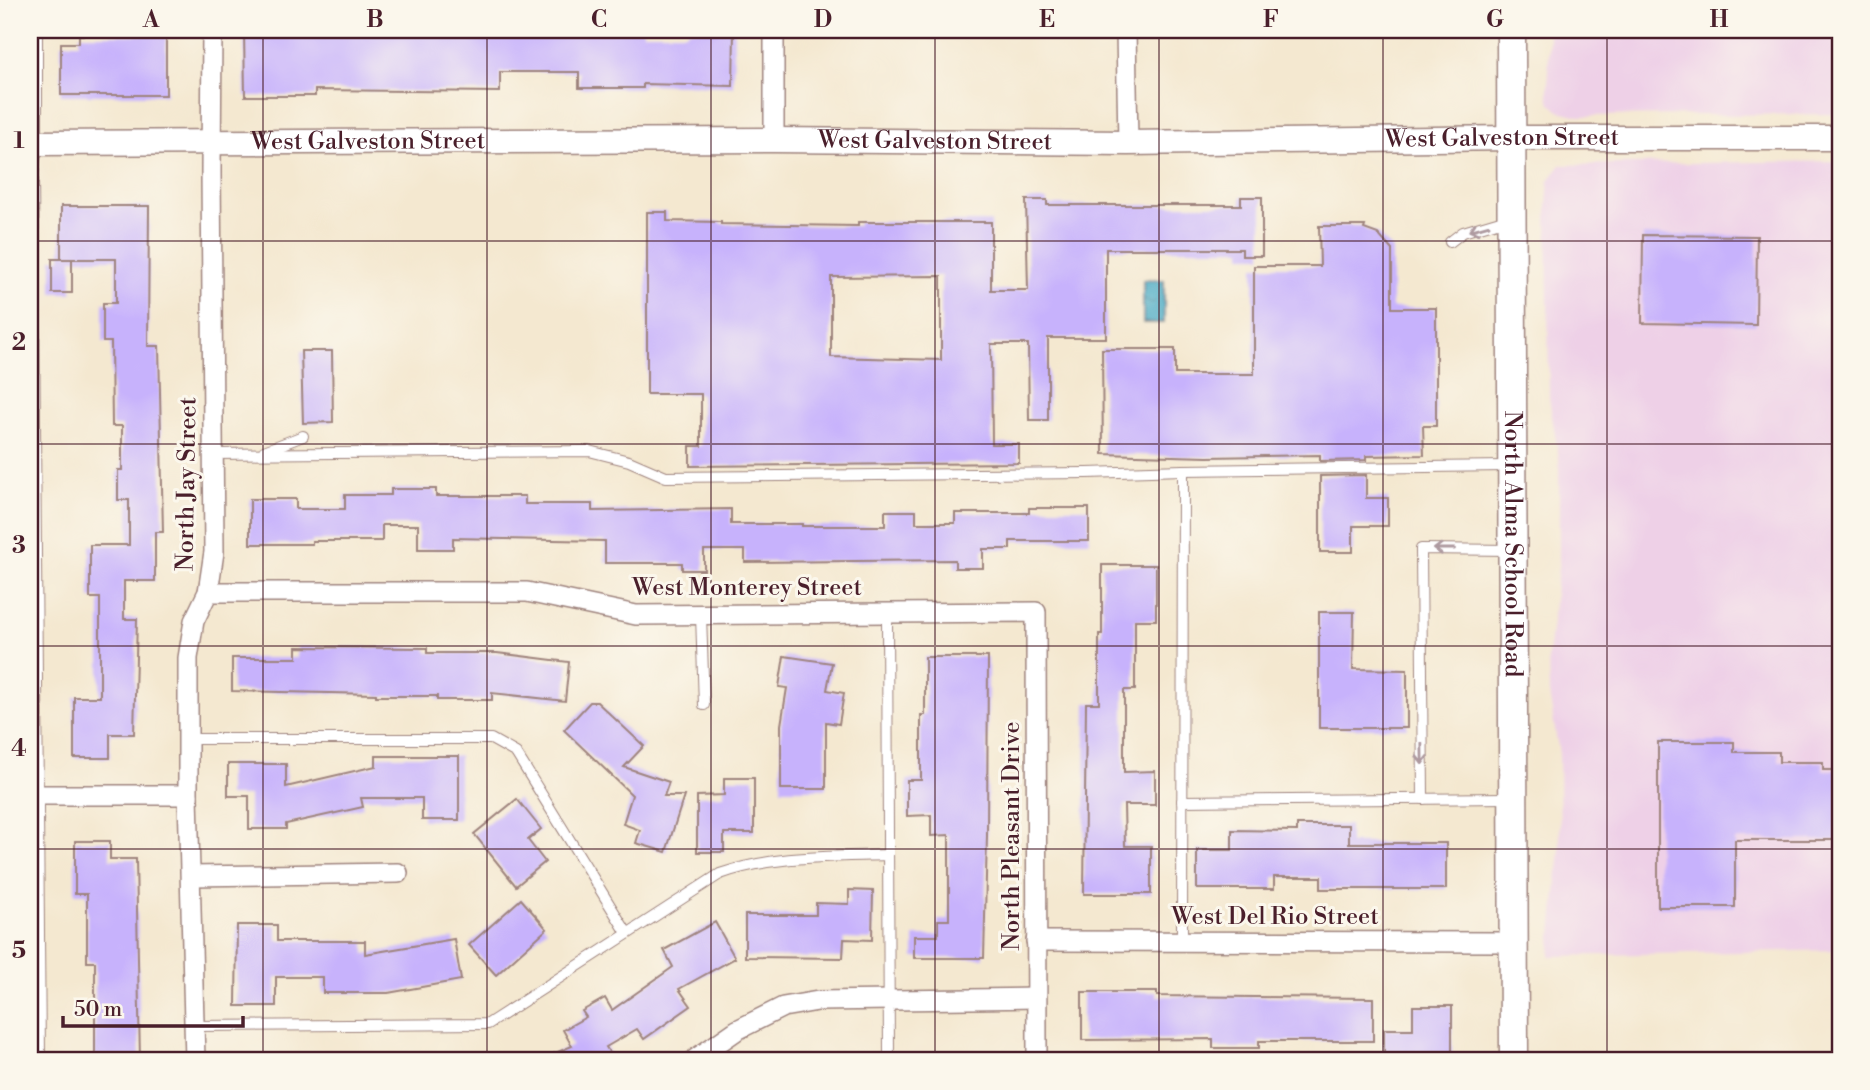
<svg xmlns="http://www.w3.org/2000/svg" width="1870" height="1090" viewBox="0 0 1870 1090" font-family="'Libre Bodoni',serif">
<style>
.built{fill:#eed0e7}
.water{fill:url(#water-ripples);stroke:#466377;stroke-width:2}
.building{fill:#c7b2fc;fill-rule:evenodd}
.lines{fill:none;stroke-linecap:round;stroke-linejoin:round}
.service-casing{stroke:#9f847e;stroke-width:12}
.minor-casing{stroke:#9f847e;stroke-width:22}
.tertiary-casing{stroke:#9f847e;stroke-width:27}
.secondary-casing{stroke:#9f847e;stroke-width:31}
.service{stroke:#fff;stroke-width:10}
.minor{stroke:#fff;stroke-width:19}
.tertiary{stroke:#fff;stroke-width:24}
.secondary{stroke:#fff;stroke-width:28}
.oneway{stroke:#ae9aa0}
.grid{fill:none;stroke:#4a1f2b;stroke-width:2;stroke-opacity:0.55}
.labels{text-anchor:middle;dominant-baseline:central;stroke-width:6;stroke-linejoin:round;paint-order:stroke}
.street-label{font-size:24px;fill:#4a1f2b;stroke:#fbf7ec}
.neatline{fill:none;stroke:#4a1f2b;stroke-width:2.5}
.grid-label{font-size:23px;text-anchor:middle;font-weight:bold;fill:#4a1f2b}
</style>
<defs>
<pattern id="water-ripples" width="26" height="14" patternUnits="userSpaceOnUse" patternTransform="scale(1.75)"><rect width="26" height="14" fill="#43a7c3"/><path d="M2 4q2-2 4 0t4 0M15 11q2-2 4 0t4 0" fill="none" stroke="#3a879f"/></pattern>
</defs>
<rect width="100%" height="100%" fill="#fbf7ec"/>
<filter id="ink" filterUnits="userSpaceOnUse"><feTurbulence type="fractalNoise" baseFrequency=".0143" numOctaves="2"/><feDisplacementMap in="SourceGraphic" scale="14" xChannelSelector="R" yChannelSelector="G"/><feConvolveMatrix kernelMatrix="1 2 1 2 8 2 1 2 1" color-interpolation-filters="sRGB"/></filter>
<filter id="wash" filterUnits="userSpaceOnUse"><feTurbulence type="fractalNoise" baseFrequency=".00686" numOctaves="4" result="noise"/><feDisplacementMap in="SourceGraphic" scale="28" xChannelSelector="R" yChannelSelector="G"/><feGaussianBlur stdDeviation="1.57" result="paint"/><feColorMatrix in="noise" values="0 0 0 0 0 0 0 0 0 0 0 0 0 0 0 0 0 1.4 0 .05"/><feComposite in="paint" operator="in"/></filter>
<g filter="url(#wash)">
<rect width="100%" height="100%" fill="#f4e8d0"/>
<!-- built -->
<g class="built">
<path d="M1549,30H1840V114L1579,116L1559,111L1550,103L1548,94Z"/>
<path d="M1840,161V950L1550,956L1560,849L1559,754L1549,693L1548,657L1559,559V458L1549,398L1547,205L1549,180L1561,165Z"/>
</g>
<!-- water -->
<rect class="water" x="1143" y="280" width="21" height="43"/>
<g id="blocks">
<!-- building -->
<g class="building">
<path d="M244,30H643V33H687V30H734L733,86L643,84V88H579V72H500V92L315,90V96H245Z"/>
<path d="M79,35H166V95H61V43H79Z"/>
<path d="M1241,197H1262V256H1242V249H1106V338H1048V420H1029L1028,344H991L992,444H1019V463L690,466V446H701V394H647V212H667V221L721,222V224L858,226V222H991V290H1028L1026,200H1047V205H1241ZM941,276V360L831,357V277Z"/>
<path d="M61,206H149L148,346H159L163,532H155V581H124V619H137L134,734H110V758H74V697H100V598H90V545H129V500H118V470H122V426H112L111,342H103V303H116V259H61Z"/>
<path d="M1319,226H1365L1364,229L1378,234L1392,250V308H1436V426H1423L1424,455L1366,456V460L1320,461V455L1207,457L1103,454L1102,349H1175V374H1254V266H1320Z"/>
<path d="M1643,235L1757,236L1756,325L1642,323Z"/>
<rect x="52" y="259" width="20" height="34"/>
<path d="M301,351H332L333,422L303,423Z"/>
<path d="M1366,475V498H1388V526H1353V552H1320V476Z"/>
<path d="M391,489H436V496H525V504H592V511L731,509V524H802V526H885V511H916V523H955V513H1029V508H1089V541H1010V549H983V568H955V560L745,562V550H704V570H682V563H605V541L453,538V549H418V525H382V541H312V544H250V499H296V509H345V495H391Z"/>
<path d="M1102,565H1156V620H1135V690H1124V772L1155,771V805H1124L1125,846H1151V894H1084L1086,703H1099V634H1102Z"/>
<path d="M1319,612H1354L1353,669L1407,670V728H1319Z"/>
<path d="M297,647L427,648V653H497L569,662L565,701L492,693V700H437V696H376V694L232,691V658H297Z"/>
<path d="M784,656L832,663L827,690L844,693L839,724L826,722V789H781V725L787,688L779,687Z"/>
<path d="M925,657H988L987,835L984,958H914V936H938V920H949V835L931,836V815L907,816V780H921V715H925Z"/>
<path d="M590,702H597L644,746L624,767L669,782L664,796H684L666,852L636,843L640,830L623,824L632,795L564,730Z"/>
<path d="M1658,742H1734V752H1779V762H1823V770H1840V840H1735V907H1658Z"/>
<path d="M376,756H459V820H422V798H361L363,807L286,824V829H249V796H228V764H286V787L376,766Z"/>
<path d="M724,778H754V833H724V852H697V796L724,795Z"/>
<path d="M517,799L541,829L528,840L545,862L516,886L474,834Z"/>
<path d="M1297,825H1349V843H1446V889H1321V877H1274V889H1197V850H1232V830L1297,831Z"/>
<path d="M75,841H110V859H136L140,1060H95V962H87V894H75Z"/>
<path d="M849,890L873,891L872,940L844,939L843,958L745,957V915H816V903L849,904Z"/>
<path d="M521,899L547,929L496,975L469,945Z"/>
<path d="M715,922L735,958L679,989L691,1006L644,1039L637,1029L606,1047L614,1060H539L572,1046L563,1030L586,1017L582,1011L605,998L612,1010L673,967L664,950Z"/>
<path d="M237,925H277V941H365V954L454,939L461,980L388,993H323V977H276V1006H236Z"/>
<path d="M1082,992H1157V996L1373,998V1041H1259V1048H1213V1039L1082,1040Z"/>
<path d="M1413,1006H1452V1060H1384V1029H1413Z"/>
</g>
</g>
</g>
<g filter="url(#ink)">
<use href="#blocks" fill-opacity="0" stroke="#9f847e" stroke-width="2"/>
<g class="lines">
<defs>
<g id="service">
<path d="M37,30V143L33,177L40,1060"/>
<path d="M1450,242L1463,232L1507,219"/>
<path d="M264,451L303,436"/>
<path d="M213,454L589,451L629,461L666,477L1087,473L1183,470L1182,941"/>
<path d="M1183,470L1508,466"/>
<path d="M887,613L889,1060"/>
<path d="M701,615L704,705"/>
<path d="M188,739H491L516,753L627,933"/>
<path d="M1423,799L1421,549L1511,550"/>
<path d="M1182,801L1510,798"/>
<path d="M194,1026L488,1024L720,874C773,855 831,857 888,855"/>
</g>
<g id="minor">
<path d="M774,30V140"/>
<path d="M1126,30L1128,143"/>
<path d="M208,592H527L636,615L1036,612L1037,1060"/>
<path d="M30,795H188"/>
<path d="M191,876L398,873"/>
<path d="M1036,941L1514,942"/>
<path d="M195,1060L188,795V658L194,621L208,592L214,552L211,171L212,30"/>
<path d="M694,1060L737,1030L783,1007L818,1001L1036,998"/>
</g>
<g id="tertiary">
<path id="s1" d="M30,143L774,140L1128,143L1511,138H1840"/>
</g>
<g id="secondary">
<path id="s2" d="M1511,30L1514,1060"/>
</g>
</defs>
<!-- service casing -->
<use href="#service" class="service-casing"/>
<!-- minor casing -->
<use href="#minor" class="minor-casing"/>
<!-- tertiary casing -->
<use href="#tertiary" class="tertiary-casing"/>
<!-- secondary casing -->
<use href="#secondary" class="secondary-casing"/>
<!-- service -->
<use href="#service" class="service"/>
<!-- minor -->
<use href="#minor" class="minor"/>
<!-- tertiary -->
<use href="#tertiary" class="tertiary"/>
<!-- secondary -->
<use href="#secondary" class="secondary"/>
</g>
<!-- one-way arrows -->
<defs><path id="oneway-shaft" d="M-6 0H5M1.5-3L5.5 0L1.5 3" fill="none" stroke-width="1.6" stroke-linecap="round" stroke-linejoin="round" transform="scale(1.75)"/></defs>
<g class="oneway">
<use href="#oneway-shaft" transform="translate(1479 228) rotate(164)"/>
<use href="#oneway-shaft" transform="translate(1444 549) rotate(-180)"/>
<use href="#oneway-shaft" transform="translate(1422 754) rotate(89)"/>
</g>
</g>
<!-- grid -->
<path class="grid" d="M263,30V1060M487,30V1060M711,30V1060M935,30V1060M1159,30V1060M1383,30V1060M1607,30V1060M30,241H1840M30,444H1840M30,646H1840M30,849H1840"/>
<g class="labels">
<!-- street labels -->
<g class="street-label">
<text stroke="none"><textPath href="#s1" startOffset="1472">West Galveston Street</textPath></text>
<text stroke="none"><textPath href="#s1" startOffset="905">West Galveston Street</textPath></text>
<text stroke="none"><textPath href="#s1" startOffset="338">West Galveston Street</textPath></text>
<text transform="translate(187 484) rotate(-89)">North Jay Street</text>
<text stroke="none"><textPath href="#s2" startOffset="514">North Alma School Road</textPath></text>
<text x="747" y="588">West Monterey Street</text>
<text transform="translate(1012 836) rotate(-90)">North Pleasant Drive</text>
<text x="1275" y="917">West Del Rio Street</text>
</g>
</g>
<!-- margin -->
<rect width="1870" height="1090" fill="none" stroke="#fbf7ec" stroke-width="77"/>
<!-- scale -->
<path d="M63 1016v10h180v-10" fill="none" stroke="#4a1f2b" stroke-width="3.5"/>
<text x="74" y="1016" font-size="21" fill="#4a1f2b" stroke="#fbf7ec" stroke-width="5" paint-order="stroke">50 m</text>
<rect x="38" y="38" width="1794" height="1014" class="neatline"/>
<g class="grid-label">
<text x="151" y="27">A</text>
<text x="375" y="27">B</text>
<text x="599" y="27">C</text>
<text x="823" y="27">D</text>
<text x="1047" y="27">E</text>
<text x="1271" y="27">F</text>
<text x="1495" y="27">G</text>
<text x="1719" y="27">H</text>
<text x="19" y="148">1</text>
<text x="19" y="350">2</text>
<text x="19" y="553">3</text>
<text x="19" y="756">4</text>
<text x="19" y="958">5</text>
</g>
</svg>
